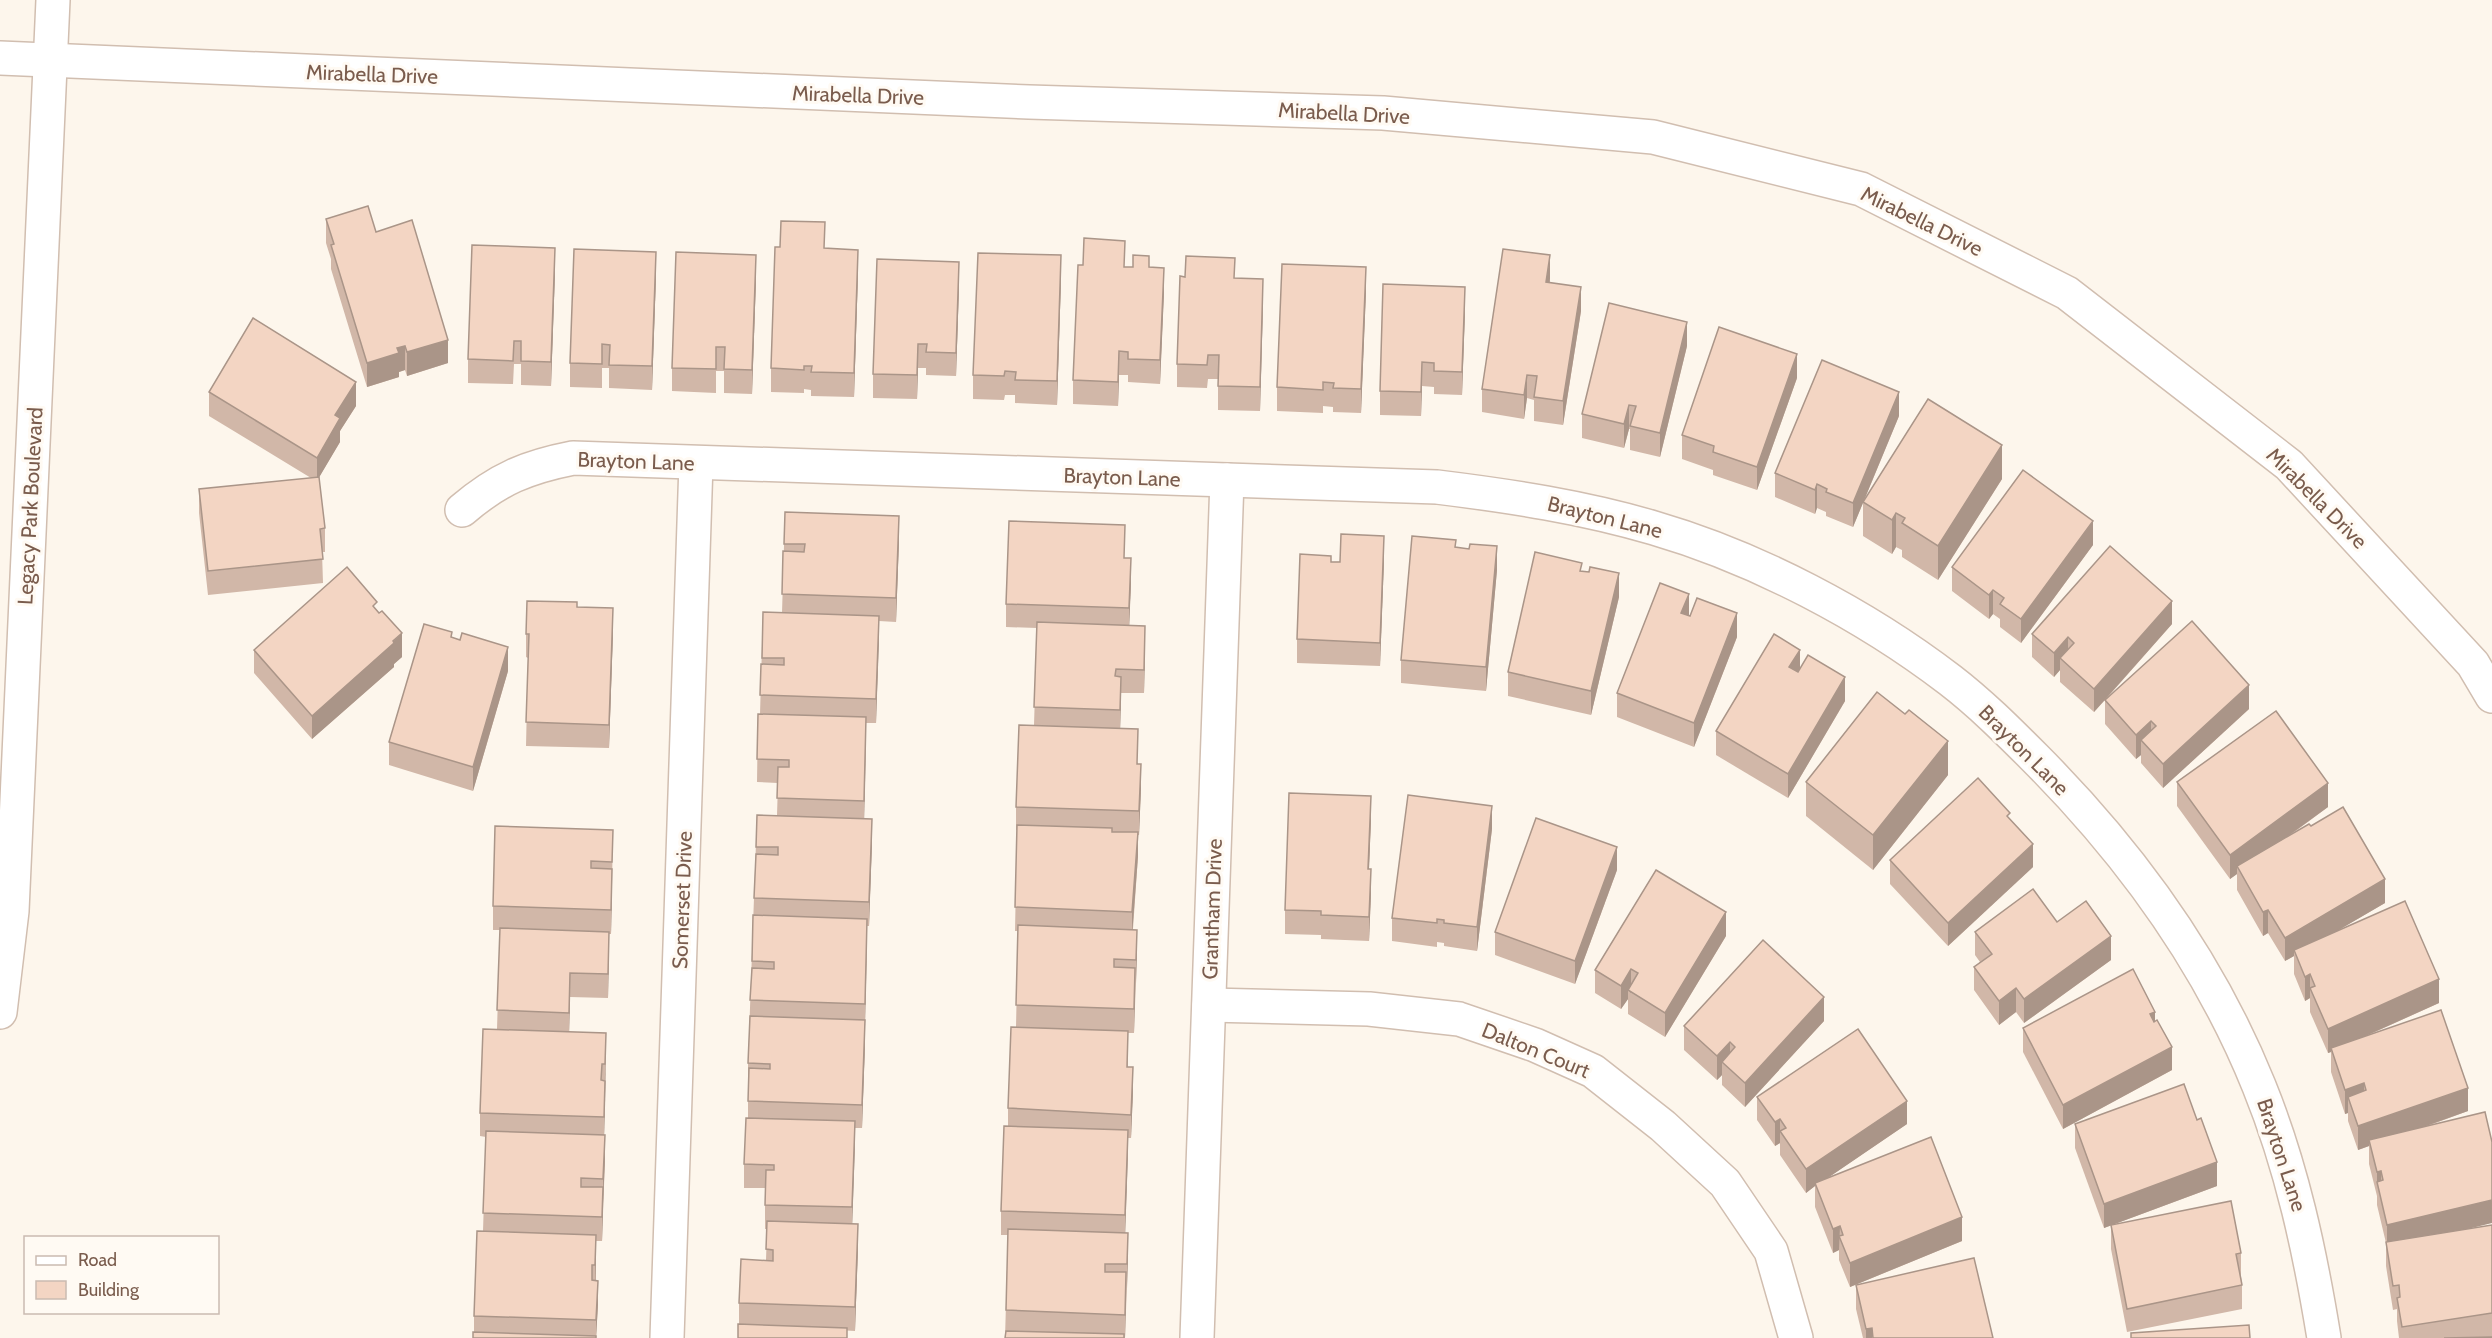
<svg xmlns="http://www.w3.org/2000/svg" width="2492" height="1338" viewBox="0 0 2492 1338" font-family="Cabin,sans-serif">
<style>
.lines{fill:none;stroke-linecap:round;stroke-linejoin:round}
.street-casing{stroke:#d1beb0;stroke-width:36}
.street{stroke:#fff;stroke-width:33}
.wall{fill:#d1b7a8}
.shaded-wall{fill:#aa9588}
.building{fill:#f3d5c3;stroke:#aa9588;stroke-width:1.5}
.labels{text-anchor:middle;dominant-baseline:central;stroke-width:6;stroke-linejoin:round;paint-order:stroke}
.street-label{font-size:21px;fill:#7a5c4d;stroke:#fffaf3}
</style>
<rect width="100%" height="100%" fill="#fdf6ec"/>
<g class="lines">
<defs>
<g id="street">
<path d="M0,58L1029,102L1383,113L1653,137L1861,189L2067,293L2289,465L2473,664L2492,696"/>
<path d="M462,510C498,479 527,467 573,458L1437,487C1510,496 1583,507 1654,528C1757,558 1865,615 1950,680C1980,703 2007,730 2034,757C2128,851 2209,962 2259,1086C2292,1167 2310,1252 2324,1338"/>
<path d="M1209,1005L1369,1009L1459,1019L1535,1045L1593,1071L1663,1126L1725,1183L1771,1251L1796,1338"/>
<path d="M0,1012L12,911L53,0"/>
<path d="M667,1338L696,463"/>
<path d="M1197,1338L1227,480"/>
</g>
</defs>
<!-- street casing -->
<use href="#street" class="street-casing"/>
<!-- street -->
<use href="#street" class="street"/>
</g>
<!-- wall -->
<g class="wall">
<path d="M326,219L376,232L448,363L407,376L405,370L399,372V377L367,387L331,269V259L326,243Z"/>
<path d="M825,248L858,273L854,397L811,396V390L804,389V393L771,392V368Z"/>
<path d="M1125,267L1149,268L1164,292L1160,384L1128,382V375H1119L1118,406L1073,404V380Z"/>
<path d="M555,272L551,386L521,385V364H514L513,384L468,383V359Z"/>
<path d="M656,276L652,390L609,388V368H602V388L570,387V363Z"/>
<path d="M1235,278L1263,303L1260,411L1218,410V379H1208L1207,388L1177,387V364Z"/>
<path d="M756,279L752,394L724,393V371H716V393L672,391V368Z"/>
<path d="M1061,279L1057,405L1015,403V395H1005L1004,400L973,399V375Z"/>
<path d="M1550,279V283L1581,311L1563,425L1534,421V400L1527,398L1524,419L1482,412V389Z"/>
<path d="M959,286L956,376L926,375V368H918L917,399L873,398V374Z"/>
<path d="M1366,291L1361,413L1333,412V407L1323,406V413L1277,411V387Z"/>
<path d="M1465,311L1462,395L1434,394V387L1422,386L1421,416L1380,415V391Z"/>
<path d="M1687,346L1660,457L1630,450V429H1629L1624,448L1582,438V414Z"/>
<path d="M1797,378L1757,490L1713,475V470L1682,459V435Z"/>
<path d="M209,392L356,406L340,431V442L319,477L325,528V552H322L323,583L208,595L199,513V489L311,478L209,416Z"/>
<path d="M1899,416L1853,527L1826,516V512L1817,508L1815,514L1775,497V473Z"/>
<path d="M2002,479L1938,580L1902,557V550L1896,547L1892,554L1863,536V502Z"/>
<path d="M785,512L899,540L896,622L879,621L876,723H866L864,818L872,842L869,926H867L865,1020V1044L862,1128H855L852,1224L858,1247L855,1331L739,1324V1303L766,1260L767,1229H765V1188H744V1164L748,1118V1063L757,815H777L778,783L757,782L758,714H760L763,612L782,613Z"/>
<path d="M2093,545L2021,643L2000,627V619L1993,614L1989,619L1952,591V567Z"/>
<path d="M1456,547L1497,570L1486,691L1401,683V660Z"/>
<path d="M1125,558L1131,582L1129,625L1145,650L1144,693H1121L1120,728L1138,764L1141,788L1139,835H1138V856L1133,929L1137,953L1134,1033H1128V1067L1133,1091L1131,1138H1128L1125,1233L1128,1257L1125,1338H1005L1008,1235H1001V1211L1008,1126V1108L1016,1027L1018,931H1015L1017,830H1016V807L1034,725L1037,628L1006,627V604Z"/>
<path d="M1384,560L1380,666L1297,663V639L1331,562Z"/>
<path d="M1582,571L1589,572L1619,597L1591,715L1508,696V672Z"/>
<path d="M577,607L613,632L609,748L526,746L528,658L526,657V634Z"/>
<path d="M377,610L402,657L394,664V667L312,739L254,673V650Z"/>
<path d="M1689,616L1737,637L1694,747L1617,717V693Z"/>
<path d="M2172,624L2106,699L2249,709L2163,788L2141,763V755L2136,759L2105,724V700L2094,712L2060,682V670L2054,677L2032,657V634Z"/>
<path d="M452,637L508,671L473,791L389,765V742Z"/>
<path d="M1800,669L1845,701L1788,798L1716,755V731Z"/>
<path d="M1948,775L1873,870L1806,816V782Z"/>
<path d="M2177,782L2328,807L2289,836L2311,826L2385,903L2335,932L2439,1003L2364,1037L2468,1111L2422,1128L2468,1229L2492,1225V1338H2399L2397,1321V1309L2393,1310L2386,1266V1243L2377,1205V1196L2369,1164V1146L2358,1150L2348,1121V1113L2345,1114L2331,1072V1052L2328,1053L2310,1012V998L2305,1001L2294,974V956L2285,961L2268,933L2263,936L2237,890V874L2230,879L2177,806Z"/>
<path d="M1371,819L1369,869L1371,893L1369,941L1321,939V935L1285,934V910Z"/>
<path d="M2010,819L2033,867L1948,946L1890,884V860Z"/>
<path d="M1492,829L1477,951L1444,946V943L1437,942V947L1392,941V918Z"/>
<path d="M613,830L612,885L611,934H609L608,998L570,997L569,1032L606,1057L604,1135L605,1159L602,1241H596V1280L598,1304L596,1338L474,1332V1316L483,1231L486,1137L480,1136V1113L497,1029L500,930H493V906Z"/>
<path d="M1617,870L1575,984L1495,955V932Z"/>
<path d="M2057,922L2111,960L2024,1023L2016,1012L1999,1025L1974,990V967L1980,962L1975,955V932Z"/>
<path d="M1726,936L1665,1037L1628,1014V999L1621,1009L1595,993V970Z"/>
<path d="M1824,1021L1745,1107L1722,1085V1075L1717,1080L1684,1050V1026Z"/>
<path d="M2023,1028L2172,1070L2063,1129L2023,1052Z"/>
<path d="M1757,1097L1907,1124L1826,1179L1962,1241L1850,1287L1839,1260V1250L1833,1253L1815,1207V1186L1806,1193L1780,1155V1143L1775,1146L1757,1120Z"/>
<path d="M2075,1124L2217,1186L2104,1228L2075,1148Z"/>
<path d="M2111,1225L2241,1253V1276L2242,1285V1309L2127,1332L2111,1249Z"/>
<path d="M1856,1285L1993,1338H1863L1856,1309Z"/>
</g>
<!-- shaded-wall -->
<g class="shaded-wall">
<path d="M555,248V272L551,386V362Z"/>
<path d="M858,250V273L854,397V373Z"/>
<path d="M656,252V276L652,390V366Z"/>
<path d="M756,255V279L752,394V370Z"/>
<path d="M1061,255V279L1057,405V381Z"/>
<path d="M1550,255V279L1546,306V282Z"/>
<path d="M959,262V286L956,376V353Z"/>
<path d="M1366,267V291L1361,413V389Z"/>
<path d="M1164,268V292L1160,384V360Z"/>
<path d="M1263,279V303L1260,411V387Z"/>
<path d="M1465,287V311L1462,395V372Z"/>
<path d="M1581,287V311L1563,425V401Z"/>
<path d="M1687,322V346L1660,457V433Z"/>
<path d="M448,340V363L407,376V352Z"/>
<path d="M918,344V368L917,399V375Z"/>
<path d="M405,346V370L399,372V377L367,387V363L397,348Z"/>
<path d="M1119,351V375L1118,406V382Z"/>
<path d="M1797,354V378L1757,490V467Z"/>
<path d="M1422,362V386L1421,416V392Z"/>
<path d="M1527,375V398L1524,419V395Z"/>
<path d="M356,382V406L340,431V442L317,481V458L335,415Z"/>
<path d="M1899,392V416L1853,527V503Z"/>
<path d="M1629,405V429L1624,448V424Z"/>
<path d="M2002,445V479L1938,580V546Z"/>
<path d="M1817,484V508L1815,514V490Z"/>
<path d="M1896,513V547L1892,554V520Z"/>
<path d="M899,516V540L896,622V598Z"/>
<path d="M2093,521V545L2021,643V619Z"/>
<path d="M1384,536V560L1380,666V643Z"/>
<path d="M1497,546V570L1486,691V667Z"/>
<path d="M1131,558V582L1129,632V608Z"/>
<path d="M1619,573V597L1591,715V691Z"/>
<path d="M1993,590V614L1989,619V595Z"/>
<path d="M1689,594V618L1681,613Z"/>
<path d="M2172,601V624L2094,712V689Z"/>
<path d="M613,608V632L609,748V725Z"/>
<path d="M1737,613V637L1694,747V723Z"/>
<path d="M879,616V640L876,723V699Z"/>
<path d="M1145,626V650L1144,693V670Z"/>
<path d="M402,633V657L394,664V667L312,739V716Z"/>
<path d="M2068,637V661L2060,658V670L2054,677V653Z"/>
<path d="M508,647V671L473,791V767Z"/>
<path d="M1800,650V674L1789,667Z"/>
<path d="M1121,677V700L1120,734V710Z"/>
<path d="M1845,677V701L1788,798V774Z"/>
<path d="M2249,685V709L2163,788V764Z"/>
<path d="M866,717V740L864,825V801Z"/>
<path d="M2151,721V745L2141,740V755L2136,759V735Z"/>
<path d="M1948,741V775L1873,870V835Z"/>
<path d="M1141,764V788L1139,835V811Z"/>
<path d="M2328,783V807L2240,871L2237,866V874L2230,879V855Z"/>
<path d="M1371,796V819L1368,893V869Z"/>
<path d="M1492,806V829L1477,951V927Z"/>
<path d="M872,819V842L869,926V902Z"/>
<path d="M1138,832V856L1132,936V912Z"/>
<path d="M2033,844V867L1948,946V923Z"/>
<path d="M1617,847V870L1575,984V961Z"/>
<path d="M612,869V893L611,934V910Z"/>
<path d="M1371,869V893L1369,941V917Z"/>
<path d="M2385,879V903L2296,955L2294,950V956L2285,961V938Z"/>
<path d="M2268,910V933L2263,936V912Z"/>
<path d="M1726,912V936L1665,1037V1013Z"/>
<path d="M867,919V943L865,1027V1004Z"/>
<path d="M1137,930V953L1136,983V960Z"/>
<path d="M609,932V956L608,998V974Z"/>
<path d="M2111,936V960L2024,1023V999Z"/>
<path d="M1135,968V992L1134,1033V1009Z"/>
<path d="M1631,969V993L1628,990V999L1621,1009V986Z"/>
<path d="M570,973V997L569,1037V1013Z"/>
<path d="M2310,974V998L2305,1001V977Z"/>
<path d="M2439,979V1003L2332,1051L2331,1048V1052L2328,1053V1029Z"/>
<path d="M2016,988V1012L1999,1025V1001Z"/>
<path d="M1824,997V1021L1745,1107V1083Z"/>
<path d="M2155,1012V1035L2150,1014Z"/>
<path d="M865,1020V1044L862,1128V1105Z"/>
<path d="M606,1033L605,1104L604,1141V1117Z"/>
<path d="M1730,1042V1066L1722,1062V1075L1717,1080V1056Z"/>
<path d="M2172,1047V1070L2063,1129V1105Z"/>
<path d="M1133,1067V1091L1131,1138V1115Z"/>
<path d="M2364,1083V1107L2348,1097V1113L2345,1114V1090Z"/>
<path d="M2468,1088V1111L2370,1146L2369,1140V1146L2358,1150V1126Z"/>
<path d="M1907,1101V1124L1816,1186L1815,1183V1186L1806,1193V1169Z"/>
<path d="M1780,1119V1143L1775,1146V1122Z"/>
<path d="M855,1121V1145L852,1231V1207Z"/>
<path d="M1128,1130V1154L1125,1239V1215Z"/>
<path d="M605,1135V1159L603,1203V1179Z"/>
<path d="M2217,1162V1186L2104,1228V1204Z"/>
<path d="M2381,1171V1195L2377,1182V1196V1172Z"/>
<path d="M603,1187V1211L602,1241V1217Z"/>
<path d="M2492,1200V1223L2387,1249V1225Z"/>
<path d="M1962,1217V1241L1850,1287V1263Z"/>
<path d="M858,1224V1247L855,1331V1307Z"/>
<path d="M1840,1226L1839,1250L1833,1253V1229Z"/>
<path d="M1128,1233V1257L1127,1288V1264Z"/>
<path d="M596,1235V1259L595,1289V1265Z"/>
<path d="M1126,1272V1296L1125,1338V1315Z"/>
<path d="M598,1281V1304L596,1338V1320Z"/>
<path d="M1872,1328V1338H1866V1329Z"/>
</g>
<!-- building -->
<g class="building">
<path d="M368,206L376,232L412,220L448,340L407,352L405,346L397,348L399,353L367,363L331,245L334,244L326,219Z"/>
<path d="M781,221L825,222L824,248L858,250L854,373L811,372L812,366H804V370L771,368L775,247H780Z"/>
<path d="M1084,238L1125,241L1124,267H1133V255L1149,256V267L1164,268L1160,360L1128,359V352L1119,351L1118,382L1073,380L1078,265H1083Z"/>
<path d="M472,245L555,248L551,362L521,361V341H514L513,361L468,359Z"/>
<path d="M574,249L656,252L652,366L609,365L610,345L602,344V364L570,363Z"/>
<path d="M1503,249L1550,255L1546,282L1581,287L1563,401L1534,397L1537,376L1527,375L1524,395L1482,389Z"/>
<path d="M676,252L756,255L752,370L724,369L725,347H716V369L672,368Z"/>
<path d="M978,253L1061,255L1057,381L1015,380L1016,372L1005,371L1004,376L973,375Z"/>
<path d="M1186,256L1235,258L1234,278L1263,279L1260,387L1218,386L1219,355H1208L1207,365L1177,364L1180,276L1185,277Z"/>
<path d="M877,259L959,262L956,353L926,352L927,344H918L917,375L873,374Z"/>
<path d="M1282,264L1366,267L1361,389L1333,388L1334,383L1323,382V390L1277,387Z"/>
<path d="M1383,284L1465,287L1462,372L1434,371V363L1422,362L1421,392L1380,391Z"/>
<path d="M1609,303L1687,322L1660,433L1630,426L1636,406L1629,405L1624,424L1582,414Z"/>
<path d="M253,318L356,382L335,415L340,418L317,458L209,392Z"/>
<path d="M1719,327L1797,354L1757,467L1713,452L1714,446L1682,435Z"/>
<path d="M1822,360L1899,392L1853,503L1826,492L1827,489L1817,484L1815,490L1775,473Z"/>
<path d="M1928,399L2002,445L1938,546L1902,523L1905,518L1896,513L1892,520L1863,502Z"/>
<path d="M2023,470L2093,521L2021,619L2000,604L2004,598L1993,590L1989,595L1952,567Z"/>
<path d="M319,477L325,528L320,529L323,559L208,571L199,489Z"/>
<path d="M785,512L899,516L896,598L782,594L783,551L804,552L805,544H784Z"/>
<path d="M1009,521L1125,525L1124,558H1131L1129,608L1006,604Z"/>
<path d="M1341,534L1384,536L1380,643L1297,639L1300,554L1331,556V562H1340Z"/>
<path d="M1412,536L1456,540L1455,547L1469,549L1470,544L1497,546L1486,667L1401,660Z"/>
<path d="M2110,546L2172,601L2094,689L2060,658L2074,643L2068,637L2054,653L2032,634Z"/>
<path d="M1535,552L1582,563L1580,571L1589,572L1590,567L1619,573L1591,691L1508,672Z"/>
<path d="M347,567L377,602L373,606L379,613L382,611L402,633L393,641L394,643L312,716L254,650Z"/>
<path d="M1660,583L1689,594L1681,613L1690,616L1697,598L1737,613L1694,723L1617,693Z"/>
<path d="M527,601L577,602V607L613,608L609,725L526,722L529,634H526Z"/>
<path d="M763,612L879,616L876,699L760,695L761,664L784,665V658H762Z"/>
<path d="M2192,621L2249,685L2163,764L2141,740L2156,726L2151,721L2136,735L2105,700Z"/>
<path d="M1037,622L1145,626L1144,670L1116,669L1115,676L1121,677L1120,710L1034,707Z"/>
<path d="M424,624L452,632L451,637L460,640L462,633L508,647L473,767L389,742Z"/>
<path d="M1774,634L1800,650L1789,667L1798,672L1808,655L1845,677L1788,774L1716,731Z"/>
<path d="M1877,692L1905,714L1909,710L1948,741L1873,835L1806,782Z"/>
<path d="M2276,711L2328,783L2230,855L2177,782Z"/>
<path d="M758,714L866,717L864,801L777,798L778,767H789V760L757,759Z"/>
<path d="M1019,725L1138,729L1137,764H1141L1139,811L1016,807Z"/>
<path d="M1978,778L2010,813L2007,816L2033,844L1948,923L1890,860Z"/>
<path d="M1289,793L1371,796L1368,869H1371L1369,917L1321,915V911L1285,910Z"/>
<path d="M1408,795L1492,806L1477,927L1444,923V920L1437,919V923L1392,918Z"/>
<path d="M2343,807L2385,879L2285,938L2268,910L2263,912L2237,866L2309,824L2311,826Z"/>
<path d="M757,815L872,819L869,902L754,898L756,854L778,855V847H756Z"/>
<path d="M1536,818L1617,847L1575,961L1495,932Z"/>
<path d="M1017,825L1112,828V832H1138L1132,912L1015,907Z"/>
<path d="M495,826L613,830L612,862L591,861V868L612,869L611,910L493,906Z"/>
<path d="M1656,870L1726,912L1665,1013L1628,990L1638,973L1631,969L1621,986L1595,970Z"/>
<path d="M2033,889L2057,922L2086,901L2111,936L2024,999L2016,988L1999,1001L1974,967L1992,954L1975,932Z"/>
<path d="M2405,901L2439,979L2328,1029L2310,988L2315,986L2310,974L2305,977L2294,950Z"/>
<path d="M753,915L867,919L865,1004L750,1000L752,968L774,969V962L752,961Z"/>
<path d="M1018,925L1137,930L1136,960L1114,959V967L1135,968L1134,1009L1016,1005Z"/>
<path d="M500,928L609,932L608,974L570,973L569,1013L497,1010Z"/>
<path d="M1763,940L1824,997L1745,1083L1722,1062L1735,1047L1730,1042L1717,1056L1684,1026Z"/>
<path d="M2133,969L2155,1012L2150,1014L2154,1022L2157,1020L2172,1047L2063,1105L2023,1028Z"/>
<path d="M2441,1010L2468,1088L2358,1126L2348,1097L2366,1090L2364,1083L2345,1090L2331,1048Z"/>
<path d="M750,1016L865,1020L862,1105L748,1101L749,1068L770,1069V1064L748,1063Z"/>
<path d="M1011,1027L1128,1031L1127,1067H1133L1131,1115L1008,1108Z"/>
<path d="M483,1029L606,1033L605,1064H602L601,1080L605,1081L604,1117L480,1113Z"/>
<path d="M1858,1029L1907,1101L1806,1169L1780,1131L1786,1128L1780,1119L1775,1122L1757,1097Z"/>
<path d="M2184,1084L2197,1120L2201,1118L2217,1162L2104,1204L2075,1124Z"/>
<path d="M2485,1112L2492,1142V1200L2387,1225L2377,1182L2383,1180L2381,1171L2377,1172L2369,1140Z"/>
<path d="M746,1118L855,1121L852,1207L765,1205L766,1170H774V1165L744,1164Z"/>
<path d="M1004,1126L1128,1130L1125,1215L1001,1211Z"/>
<path d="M486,1131L605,1135L603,1179L581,1178V1187H603L602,1217L483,1213Z"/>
<path d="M1931,1137L1962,1217L1850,1263L1839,1236L1843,1235L1840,1226L1833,1229L1815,1183Z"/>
<path d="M2231,1201L2241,1253L2236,1254L2242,1285L2127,1309L2111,1225Z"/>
<path d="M767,1221L858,1224L855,1307L739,1303L741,1259L773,1261V1250L766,1249Z"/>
<path d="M2492,1225V1313L2402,1327L2397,1298L2400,1297L2399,1285L2393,1286L2386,1242Z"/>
<path d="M1008,1229L1128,1233L1127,1264H1105V1272H1126L1125,1315L1006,1310Z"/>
<path d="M477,1231L596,1235L595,1265H592V1280L598,1281L596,1320L474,1316Z"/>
<path d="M1974,1258L1993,1338H1873L1872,1328L1866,1329L1856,1285Z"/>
<path d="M738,1324L847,1328V1338H738Z"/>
<path d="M2249,1325L2250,1338H2131V1333Z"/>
<path d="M1006,1331L1124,1334V1338H1005Z"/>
<path d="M473,1332L596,1336V1338H473Z"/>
<path d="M2492,1337V1338H2444Z"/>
</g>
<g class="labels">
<!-- street labels -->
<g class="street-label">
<text transform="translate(372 74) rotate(2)">Mirabella Drive</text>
<text transform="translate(858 95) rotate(2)">Mirabella Drive</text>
<text transform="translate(1344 113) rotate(3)">Mirabella Drive</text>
<text transform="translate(1922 221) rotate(26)">Mirabella Drive</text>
<text transform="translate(636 461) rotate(2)">Brayton Lane</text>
<text transform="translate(1122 477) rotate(2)">Brayton Lane</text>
<text transform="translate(2317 498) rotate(45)">Mirabella Drive</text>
<text transform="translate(30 506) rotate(-87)">Legacy Park Boulevard</text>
<text transform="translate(1605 517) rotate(14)">Brayton Lane</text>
<text transform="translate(2024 750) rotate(45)">Brayton Lane</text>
<text transform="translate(682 900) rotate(-88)">Somerset Drive</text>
<text transform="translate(1212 909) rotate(-88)">Grantham Drive</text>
<text transform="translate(1536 1050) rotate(22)">Dalton Court</text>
<text transform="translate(2282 1155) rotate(72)">Brayton Lane</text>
</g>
</g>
<!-- legend -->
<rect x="24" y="1236" width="195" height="78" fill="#fffaf3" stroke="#cabbb1" stroke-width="1.5"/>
<rect x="36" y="1256" width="30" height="9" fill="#ffffff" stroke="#cabbb1" stroke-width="1.5"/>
<text x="78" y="1266" font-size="18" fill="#7a5c4d">Road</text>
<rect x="36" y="1281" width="30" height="18" fill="#f3d5c3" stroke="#cabbb1" stroke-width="1.5"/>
<text x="78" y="1296" font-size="18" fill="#7a5c4d">Building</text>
</svg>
